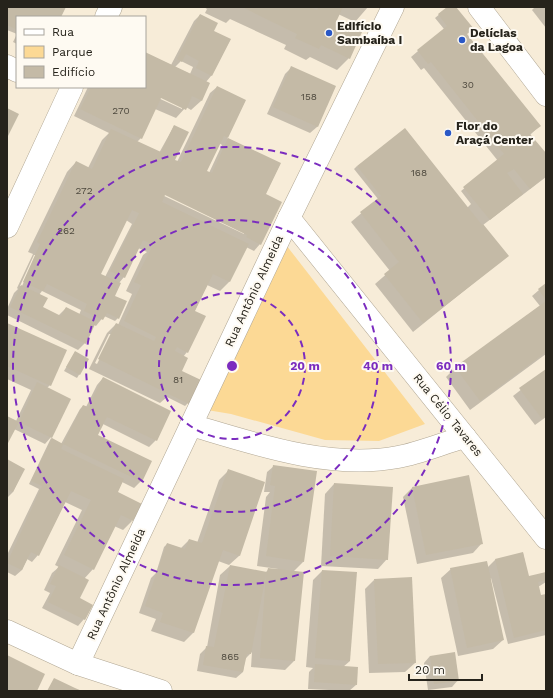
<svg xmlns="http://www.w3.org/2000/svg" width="553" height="698" viewBox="0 0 553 698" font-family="'Work Sans',sans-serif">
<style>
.green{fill:#fcd995}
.shadow{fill:#0003;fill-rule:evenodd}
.building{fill:#c4baa6}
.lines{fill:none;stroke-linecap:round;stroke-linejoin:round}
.minor-casing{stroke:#b1a794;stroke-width:23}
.minor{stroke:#fff;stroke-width:22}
.ring{fill:none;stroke:#7b2cbf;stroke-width:2;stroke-dasharray:7 5}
.poi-dot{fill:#2a58c6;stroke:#fefaf2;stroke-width:1.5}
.labels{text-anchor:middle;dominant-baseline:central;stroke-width:4;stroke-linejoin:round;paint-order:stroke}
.number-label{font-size:10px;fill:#4e493e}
.poi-label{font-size:12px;font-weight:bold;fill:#26231b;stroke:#fefaf2;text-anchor:start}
.street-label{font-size:12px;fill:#26231b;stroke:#fefaf2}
.centre{fill:#7b2cbf;stroke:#fefaf2;stroke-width:2}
.ring-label{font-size:12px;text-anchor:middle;font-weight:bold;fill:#7b2cbf;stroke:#fefaf2;stroke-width:4;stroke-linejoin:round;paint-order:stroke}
</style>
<rect width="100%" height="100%" fill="#f7ecd8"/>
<!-- green -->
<path class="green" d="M283,241L425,424L379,441L325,440L231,414L201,409Z"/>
<!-- shadow -->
<g class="shadow">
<path d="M7,7H65L60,17H17V44L13,42L17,34L7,30Z"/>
<path d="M204,7H308L312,9L313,7H368L355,22L338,14L335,20L349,58L337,70L310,57L306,60L284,49L286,45L230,19L226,23L205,13L207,9Z"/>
<path d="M448,7H455L466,34L539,126L530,135L546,155V177L483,225L507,256L413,332L375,284L390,271L351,222L378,199L354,169L357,166L467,208L471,204L461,191L498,161L424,68L421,70L411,57L444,29L435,18Z"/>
<path d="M535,7H546V28L532,10Z"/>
<path d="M200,15L213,31L230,40L211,76L206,82L209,83L201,101L191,110L186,107L176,118L155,109L141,138L137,142L159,153L174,126V160L177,162L210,93L217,87L245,101L227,138L280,164L265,195L260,244L254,251L246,247L229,282L220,291L207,285L194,312L187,352L183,357L180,372L188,403L185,406L167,397L160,403L89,369L107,333L116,324L118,325L132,294L126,291L143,255L147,252L138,248L124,277L119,283L114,296L118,318L115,321L104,316L96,326L94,325L85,343L78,350L7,315V309L14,293L18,289L17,288L33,254L28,252L67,172L76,162L88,168L102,140L109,133L74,116L88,87H145V53L171,65L194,21ZM181,61L193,67L190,74L175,67ZM157,95L182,107V109L156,97ZM219,143L222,145L209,173L206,171ZM161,192L244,232V234L160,194ZM126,220L132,224L105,277L100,274ZM34,255H36L22,286H20ZM42,291L81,310L79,315L66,308L58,316L42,308L39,295ZM109,334H112L97,364L95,363Z"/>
<path d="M291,68L335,87L317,127L310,133L267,114L285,74Z"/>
<path d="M546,284V354L470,410L446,377L455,368L540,306L532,296Z"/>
<path d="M7,324L50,385L47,388L51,437L45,444L14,429L7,443V417L16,421L31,390L7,379Z"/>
<path d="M75,352L88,360L77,378L64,371Z"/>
<path d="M546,370V417L535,425L513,396Z"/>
<path d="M103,378L156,440L149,447L103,424L97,435L141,481L134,488L122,482L116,493L132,521L123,530L114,526L93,569L84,579L79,599L84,619L78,626L42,608L50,593L44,590L52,573L59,567L55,565L82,510L65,502L38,555L32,562L27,559L22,570L15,576L7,572V555L39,489L29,484L51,438L61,444L80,409L83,406L86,407L97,385Z"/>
<path d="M7,461L24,469L13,492L7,498Z"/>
<path d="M274,466L303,562L293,572L294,661L285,670L251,667L252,652L245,659L243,672L236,678L197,671L200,654L207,647L220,575L230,566L265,573L268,570H277L278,569L257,566L266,497L270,492H264L267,472Z"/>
<path d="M228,471L264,483L239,556L229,565L218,561L193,633L184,642L151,631L156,619L139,613L151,578L156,573L164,547L167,544L180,549L189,540L197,543L219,480Z"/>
<path d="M468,476L482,543L473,553L417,564L403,497L412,488Z"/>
<path d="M334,484L387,559L378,569L321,566L325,494Z"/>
<path d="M523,553L528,577L546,573V582L538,587L540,596L546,595V635L508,644L491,578L490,579L503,640L493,649L458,656L441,578L451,569L487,568L495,560Z"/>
<path d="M322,571L350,661L343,667L356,685L349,691L308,689L309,672L313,668L306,667L313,580Z"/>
<path d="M374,580L415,663L405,672L369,673L365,589Z"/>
<path d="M430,656L458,680L452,687L428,690L424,663Z"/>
</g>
<!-- building -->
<g class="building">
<path d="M7,7H66L61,17H17V30L7,25Z"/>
<path d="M242,7H310L317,10L319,7H343L337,20L362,32L350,59L321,45L319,49L295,38L297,34Z"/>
<path d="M447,7H456L474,29L467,34L541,126L530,134L546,153V176L530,189L514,169L507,173L523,194L490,220L463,187L504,154L431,62L428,64L417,50L447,26L438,14Z"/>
<path d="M200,14L218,23L214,31L231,39L212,76L196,68L199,61L186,54L182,62L177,59Z"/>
<path d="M145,52L210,83L202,101L192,96L186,110L161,98L142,139L80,109L91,87H145Z"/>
<path d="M291,66L336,86L318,127L273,107Z"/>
<path d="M217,86L246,100L228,138L224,136L207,171L212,173L228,138L281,163L266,194L282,202L261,245L246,237L247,235L165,195L162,202L249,244L230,282L213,274L195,311L206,316L188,353L177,347L175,351L188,358L182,371L201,380L189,404L98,359L116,323L154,341L156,337L124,321L141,285L134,282L153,245L143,240L125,278L110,271L139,213L132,210L101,274L121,283L115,296L127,301L119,319L107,313L103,320L84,311L87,304L47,284L43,291L23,282L40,244L37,242L76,161L92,169L111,129L161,152L174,125L189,132L175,160L181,162Z"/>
<path d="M7,108L19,114L7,138Z"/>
<path d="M405,128L482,225L483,224L509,256L423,323L384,274L399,262L360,212L381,196L357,166Z"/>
<path d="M546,283V300L538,289Z"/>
<path d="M21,285L48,298L43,307L61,316L66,307L96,322L86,344L10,307Z"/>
<path d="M546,301V352L480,401L455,367Z"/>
<path d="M7,323L67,350L51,386L7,366Z"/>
<path d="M75,351L89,359L80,375L66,367Z"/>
<path d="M546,369V416L542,419L519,388Z"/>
<path d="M103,377L171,411L157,441L107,417L98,435L152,461L142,482L63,444L83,405L88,407Z"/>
<path d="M37,382L71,399L52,438L19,422Z"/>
<path d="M7,416L19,422L7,445Z"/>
<path d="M52,438L63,444L61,449L124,479L118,492L142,504L133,521L121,515L94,570L64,555L91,500L71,491L39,556L31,552L22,570L7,563L42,486L31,481Z"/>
<path d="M7,459L25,469L13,492L7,489Z"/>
<path d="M273,465L317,471L304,562L266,556L275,486L270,485Z"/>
<path d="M228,469L265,482L240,556L223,550L194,633L160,622L163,613L145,606L167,543L185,549L189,539L202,543Z"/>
<path d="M469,475L483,544L426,555L412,487Z"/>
<path d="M334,483L393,487L388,560L330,556Z"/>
<path d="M523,552L529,576L546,572V580L538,582L541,595L546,594V630L514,638L495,559Z"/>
<path d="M487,561L504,640L467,648L450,568Z"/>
<path d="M59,565L89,580L80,598L93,605L85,620L48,602L56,586L50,584Z"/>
<path d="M230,565L267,572L268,568L304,572L295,661L260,658L266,574L251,654H247L243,672L203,665L206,646L214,647Z"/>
<path d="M322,570L357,572L350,661L315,658Z"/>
<path d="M412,577L416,663L378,664L374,579Z"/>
<path d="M455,652L459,681L434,684L430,656Z"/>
<path d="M7,655L45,674L37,691H7Z"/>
<path d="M315,664L358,667L357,685L314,682Z"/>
<path d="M54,678L75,688L82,691H47Z"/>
</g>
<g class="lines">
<defs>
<g id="minor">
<path d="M479,7L546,95"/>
<path d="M106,17L111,7"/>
<path d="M7,66L17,71"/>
<path d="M289,218L546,538"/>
<path d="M7,227L72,87"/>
<path d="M191,425C255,444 330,470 398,457C420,453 443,443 465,437"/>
<path d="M7,631L78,664L161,691"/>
<path d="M78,664L289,218L393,7"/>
</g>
</defs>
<!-- minor casing -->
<use href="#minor" class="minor-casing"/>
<!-- minor -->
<use href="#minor" class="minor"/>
</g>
<!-- distance rings -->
<g class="ring">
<circle cx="232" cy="366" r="73"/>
<circle cx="232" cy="366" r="146"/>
<circle cx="232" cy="366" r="219"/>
</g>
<!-- markers -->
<g class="poi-dot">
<circle cx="329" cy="33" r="4"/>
<circle cx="462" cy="40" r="4"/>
<circle cx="448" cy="133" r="4"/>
</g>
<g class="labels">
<!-- number labels -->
<g class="number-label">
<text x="468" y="84">30</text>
<text x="309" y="96">158</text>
<text x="121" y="110">270</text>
<text x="419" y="172">168</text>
<text x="84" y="190">272</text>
<text x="66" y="230">262</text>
<text x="178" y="379">81</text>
<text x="230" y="656">865</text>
</g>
<!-- poi labels -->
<g class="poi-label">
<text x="337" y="26">Edifício<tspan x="337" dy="14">Sambaíba I</tspan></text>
<text x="470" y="33">Delícias<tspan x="470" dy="14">da Lagoa</tspan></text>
<text x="456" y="126">Flor do<tspan x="456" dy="14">Araçá Center</tspan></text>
</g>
<!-- street labels -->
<g class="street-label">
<text transform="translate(254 291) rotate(-65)">Rua Antônio Almeida</text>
<text transform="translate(448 415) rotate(51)">Rua Célio Tavares</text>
<text transform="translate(116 584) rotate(-65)">Rua Antônio Almeida</text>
</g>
</g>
<circle cx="232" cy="366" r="6" class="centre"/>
<g class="ring-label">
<text x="305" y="370">20 m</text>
<text x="378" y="370">40 m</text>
<text x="451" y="370">60 m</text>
</g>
<!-- border -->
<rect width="553" height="698" fill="none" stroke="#26231b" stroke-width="16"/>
<!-- legend -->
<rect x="16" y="16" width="130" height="72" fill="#fefaf2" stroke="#a8a49c"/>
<rect x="24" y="29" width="20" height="6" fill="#ffffff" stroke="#a8a49c"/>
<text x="52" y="36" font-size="12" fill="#26231b">Rua</text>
<rect x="24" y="46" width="20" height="12" fill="#fcd995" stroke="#a8a49c"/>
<text x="52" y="56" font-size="12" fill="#26231b">Parque</text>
<rect x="24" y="66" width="20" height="12" fill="#c4baa6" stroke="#a8a49c"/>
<text x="52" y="76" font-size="12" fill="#26231b">Edifício</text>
<!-- scale -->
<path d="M409 674v6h73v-6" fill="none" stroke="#26231b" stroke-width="2"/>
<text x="415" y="674" font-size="12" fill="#26231b" stroke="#fefaf2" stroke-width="3" paint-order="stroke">20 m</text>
</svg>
